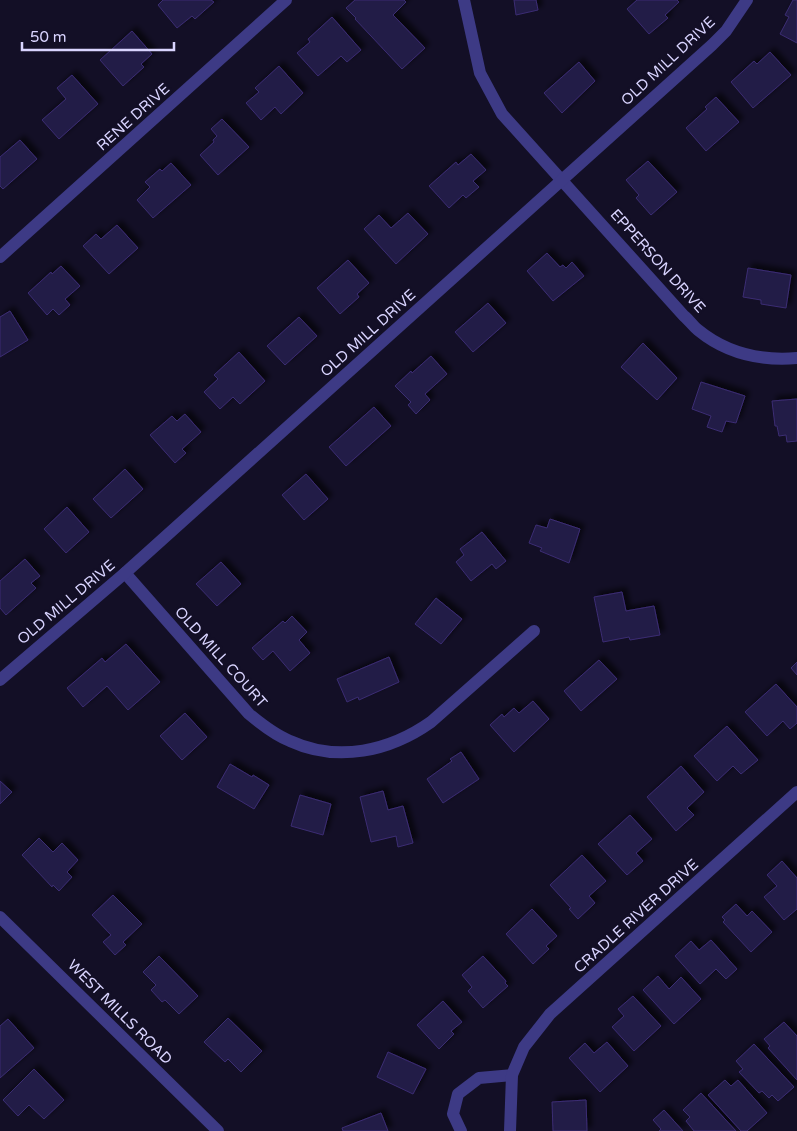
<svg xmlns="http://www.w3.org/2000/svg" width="797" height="1131" viewBox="0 0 797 1131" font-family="'Varela Round',sans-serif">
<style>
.building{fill:#241b47;stroke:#3b2d73;filter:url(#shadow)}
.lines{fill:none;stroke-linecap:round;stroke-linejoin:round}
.minor{stroke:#3d3a85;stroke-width:12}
.labels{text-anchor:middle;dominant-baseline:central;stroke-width:5;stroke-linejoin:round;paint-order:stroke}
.street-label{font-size:15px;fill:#d9d4ff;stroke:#130f26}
</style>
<defs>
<filter id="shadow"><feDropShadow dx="4.5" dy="-4.5" stdDeviation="2.5" flood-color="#0009"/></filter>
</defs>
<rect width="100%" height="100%" fill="#130f26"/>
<!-- building -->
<g class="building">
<path d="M163,0H211L214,2L195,19L192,16L177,28L158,5Z"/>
<path d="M355,0H404L406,2L393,15L425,48L402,69L355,19L356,18L346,8Z"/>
<path d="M514,0H536L538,10L516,15Z"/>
<path d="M637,0H677L679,2L665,15L668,18L649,34L627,9Z"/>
<path d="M793,0H797V43L780,34L789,17L785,15Z"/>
<path d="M332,17L361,50L347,62L341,56L318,76L297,53L310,42L308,39Z"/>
<path d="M132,31L152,54L141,64L144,67L123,86L100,60Z"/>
<path d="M770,52L791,75L753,108L731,82L754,61L757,64Z"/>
<path d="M579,62L595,81L562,113L544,93Z"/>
<path d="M279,66L303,93L281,114L275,107L261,120L246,103L259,92L255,88Z"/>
<path d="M72,75L98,104L59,139L42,120L66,99L57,88Z"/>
<path d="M716,97L739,122L706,151L686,128L707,109L705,107Z"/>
<path d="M222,119L249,147L218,175L200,155L214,142L213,140L217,136L211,129Z"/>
<path d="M20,140L37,159L3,189L0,186V157Z"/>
<path d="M471,154L486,170L473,181L479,187L466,198L463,195L449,208L429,186L456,162L458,165Z"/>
<path d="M648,161L677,192L651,215L636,198L639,195L626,180Z"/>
<path d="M171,163L191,185L153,218L137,200L150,187L145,182L160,169L162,171Z"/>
<path d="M408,213L428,234L396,264L364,229L379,215L391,228Z"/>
<path d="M117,225L138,248L109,274L83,246L96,234L101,239Z"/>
<path d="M547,253L560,267L563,265L566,268L572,262L584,276L553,301L527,271Z"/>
<path d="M348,260L369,283L357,294L359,297L340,314L317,288Z"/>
<path d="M61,266L80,286L65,299L70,305L59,315L53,309L47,315L28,293L51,272L52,274Z"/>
<path d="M748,268L791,275L786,308L761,304V300L743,297Z"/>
<path d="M488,303L506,323L473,352L455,332Z"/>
<path d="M10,311L28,340L0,357V317Z"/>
<path d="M299,317L317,336L285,365L267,346Z"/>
<path d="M643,343L677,378L657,400L621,367Z"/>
<path d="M239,352L265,381L240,404L233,397L220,409L204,392L218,379L214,375Z"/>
<path d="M431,356L447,374L425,394L430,400L416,414L408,405L411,402L395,386L411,371L412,373Z"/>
<path d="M701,382L745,396L736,423L726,421L722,432L707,427L711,416L692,409Z"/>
<path d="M797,399V441L787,442L786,435L779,436L777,426H775L772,401Z"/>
<path d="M374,407L391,426L346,466L329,447Z"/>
<path d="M185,414L201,432L182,449L186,453L175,463L150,435L172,416L177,421Z"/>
<path d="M125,469L143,489L111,518L93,499Z"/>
<path d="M306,474L328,499L304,520L282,495Z"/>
<path d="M67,507L89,532L66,553L44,529Z"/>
<path d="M550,519L580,529L569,563L540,551L542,548L529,543L536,525L547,528Z"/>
<path d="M482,532L506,561L496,569L492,564L471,581L456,562L464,555L460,549Z"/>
<path d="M25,559L40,576L31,583L36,588L6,615L0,608V581Z"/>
<path d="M221,562L241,584L217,606L196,584Z"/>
<path d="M622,592L626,611L654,606L660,635L630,640L629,637L603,642L594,597Z"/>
<path d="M436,598L462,619L441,644L415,624Z"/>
<path d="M292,616L307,632L299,640L310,653L290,671L273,651L263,660L252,648L283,621L285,623Z"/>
<path d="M126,644L160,682L128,710L107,686L83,707L67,688L102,658L105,662Z"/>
<path d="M389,657L399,682L359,700L358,697L347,702L337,679Z"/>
<path d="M599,660L617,679L581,711L564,691Z"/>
<path d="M797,662V675L791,668Z"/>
<path d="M776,684L797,707V723L790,729L783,721L767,736L745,712Z"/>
<path d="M533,701L549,719L514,752L490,725L502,714L504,717L514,708L519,713Z"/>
<path d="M185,713L207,737L182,760L160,736Z"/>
<path d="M727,726L758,760L741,774L733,766L717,781L694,756Z"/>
<path d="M461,752L479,779L443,803L427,779L452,761L450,759Z"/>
<path d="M230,764L252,777L253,775L269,785L254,809L217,787Z"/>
<path d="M681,766L704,792L687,808L694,815L676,831L647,797Z"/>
<path d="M0,781L12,792L0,804Z"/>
<path d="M383,791L388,810L403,806L413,843L398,847L396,836L371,842L360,797Z"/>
<path d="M300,795L331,804L323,835L291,826Z"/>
<path d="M630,815L652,839L636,853L643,861L627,875L598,844Z"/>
<path d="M39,838L53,852L62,843L78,860L67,872L72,877L59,891L53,885L52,887L22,855Z"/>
<path d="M582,855L606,881L589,896L595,903L578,919L569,909L571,908L550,885Z"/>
<path d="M782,861L797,878V909L784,920L764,897L777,886L767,875Z"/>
<path d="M113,895L142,924L123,942L126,945L115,955L103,942L111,935L92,915Z"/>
<path d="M736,904L747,916L752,911L772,932L751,952L723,922L725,920L722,917Z"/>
<path d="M532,909L557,936L546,946L549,949L533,964L506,934Z"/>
<path d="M711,940L737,969L726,979L716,969L700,984L675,956L691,941L699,950Z"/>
<path d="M159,956L198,996L179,1014L165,1000L162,1002L151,990L156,985L143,972Z"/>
<path d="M483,956L506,981L505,983L508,986L483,1008L468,991L472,987L462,975Z"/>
<path d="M658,976L669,989L681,977L701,999L674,1024L643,990Z"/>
<path d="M633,996L661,1026L634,1051L612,1027L624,1016L618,1009Z"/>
<path d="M443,1001L462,1022L451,1031L454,1034L439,1049L417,1025Z"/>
<path d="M228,1018L262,1051L241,1072L228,1059L225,1062L204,1042Z"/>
<path d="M8,1019L34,1048L0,1078V1026Z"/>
<path d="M784,1022L797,1036V1080L768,1048L770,1046L764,1039Z"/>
<path d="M607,1042L628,1066L600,1092L569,1058L585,1043L594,1053Z"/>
<path d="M754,1044L794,1087L778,1101L772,1095L769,1098L762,1091L759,1093L739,1072L743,1069L736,1061Z"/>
<path d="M388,1052L426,1069L413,1094L377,1077Z"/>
<path d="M34,1069L64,1100L44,1119L29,1105L18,1116L3,1100Z"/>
<path d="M725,1080L731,1086L738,1080L767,1113L747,1131H741L708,1095Z"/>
<path d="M701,1093L736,1131H694L686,1121L690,1117L683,1110Z"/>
<path d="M586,1100L587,1131H553L552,1102Z"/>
<path d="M664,1110L683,1131H659L661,1129L653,1120Z"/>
<path d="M381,1113L388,1131H343L342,1128Z"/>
</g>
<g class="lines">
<!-- minor -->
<g class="minor">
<path d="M464,0L480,73L502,114L684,316C689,320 693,326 698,330C726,353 761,361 797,358"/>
<path d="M0,257L286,0"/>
<path d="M125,573L249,714C261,724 275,735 290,741C338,763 390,751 431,722L534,631"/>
<path d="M0,680L125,573L712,45L726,31L747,0"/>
<path d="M0,917L218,1131"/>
<path d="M461,1131L453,1114L458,1094L479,1078L512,1075"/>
<path d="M510,1131L512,1075L524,1047L550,1014L797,792"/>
</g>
</g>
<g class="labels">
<!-- street labels -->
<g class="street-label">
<text transform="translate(668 61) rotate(-43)">OLD MILL DRIVE</text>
<text transform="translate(133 117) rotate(-42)">RENE DRIVE</text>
<text transform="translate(658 261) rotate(48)">EPPERSON DRIVE</text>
<text transform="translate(368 333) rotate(-42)">OLD MILL DRIVE</text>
<text transform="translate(66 602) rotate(-40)">OLD MILL DRIVE</text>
<text transform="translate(221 657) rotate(48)">OLD MILL COURT</text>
<text transform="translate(636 916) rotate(-42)">CRADLE RIVER DRIVE</text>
<text transform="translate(120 1012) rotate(45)">WEST MILLS ROAD</text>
</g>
</g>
<!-- scale -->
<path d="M22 42v8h152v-8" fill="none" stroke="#d9d4ff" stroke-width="2.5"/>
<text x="30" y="42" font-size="15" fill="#d9d4ff" stroke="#130f26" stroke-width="4" paint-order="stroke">50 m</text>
</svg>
